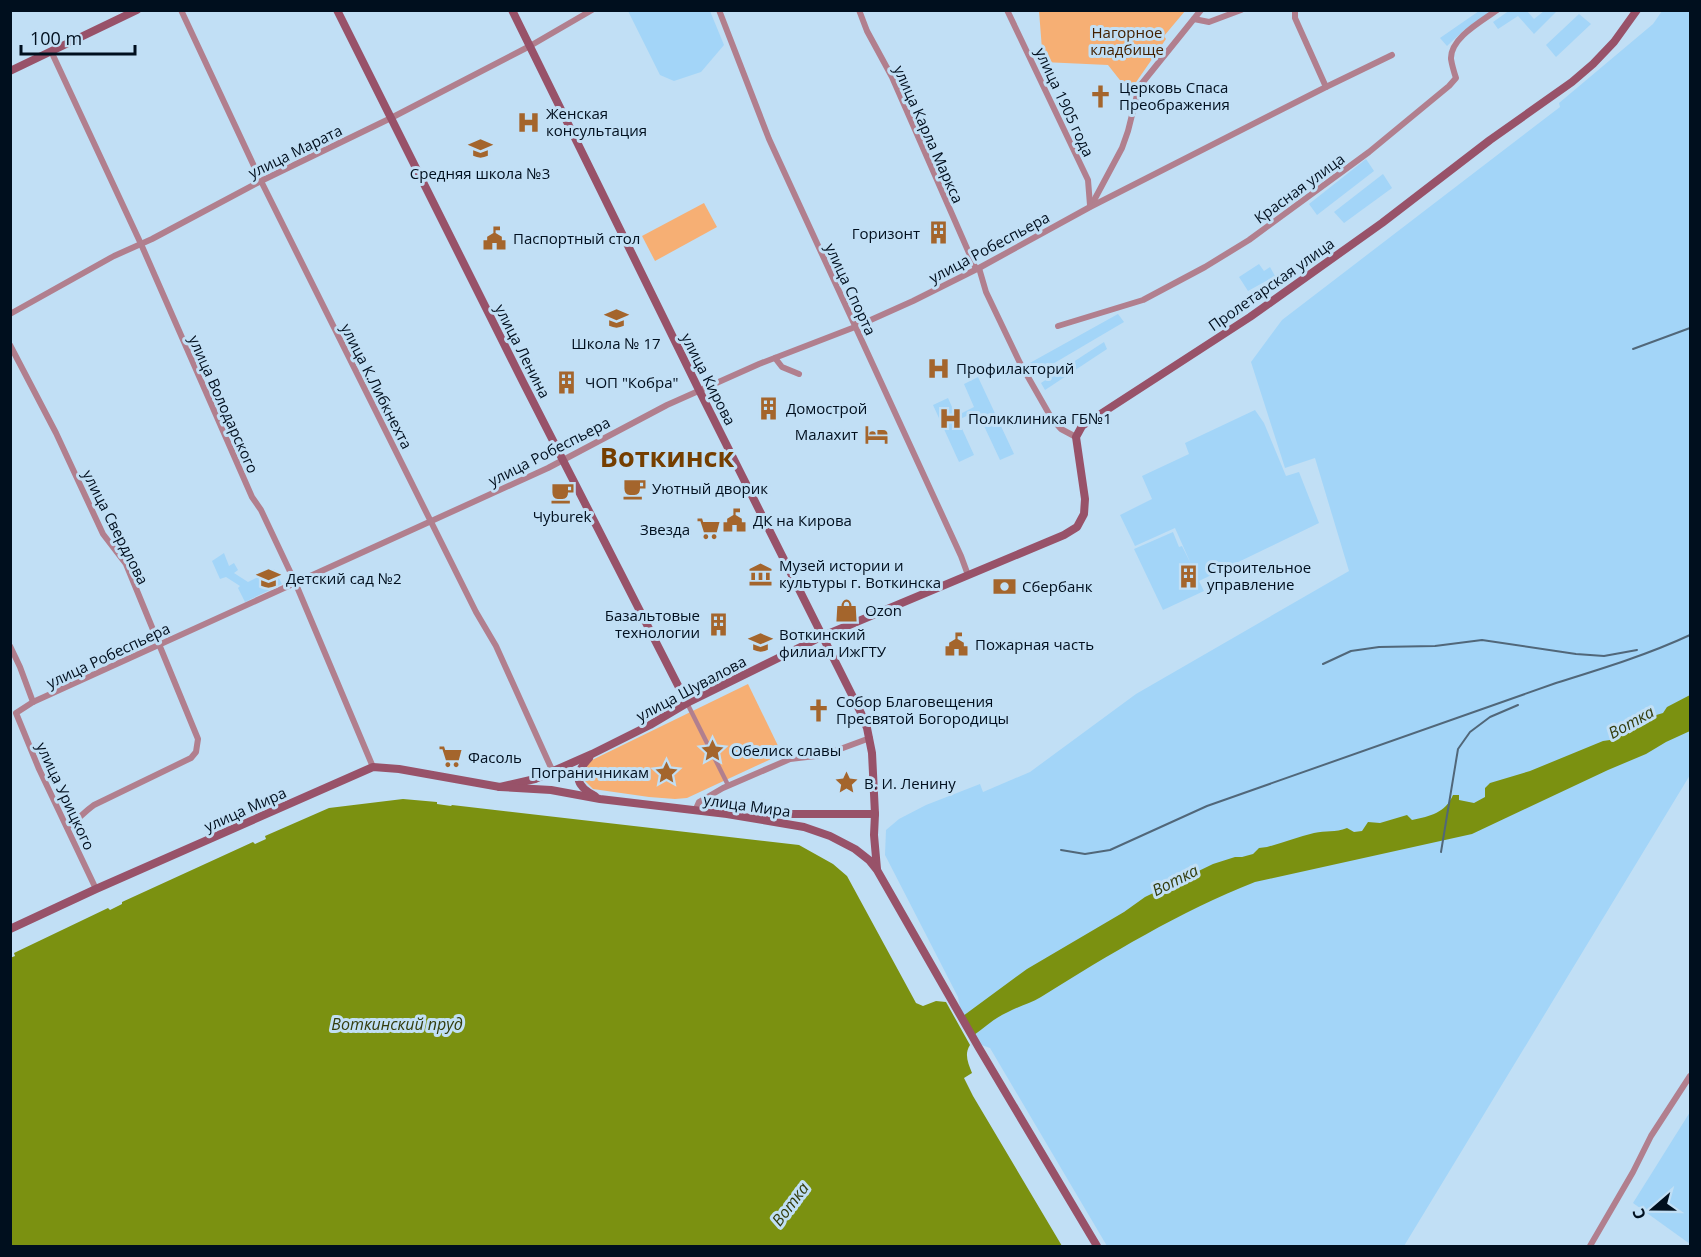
<svg xmlns="http://www.w3.org/2000/svg" width="1701" height="1257" viewBox="0 0 1701 1257" font-family="'Open Sans',sans-serif">
<style>
.built{fill:#a3d5f8}
.green{fill:#f6af74}
.water{fill:#7b9111}
.lines{fill:none;stroke-linecap:round;stroke-linejoin:round}
.pedestrian{stroke:#b17f8e;stroke-width:4.5}
.minor{stroke:#b17f8e;stroke-width:6}
.secondary{stroke:#985269;stroke-width:8}
.rail{stroke:#516779;stroke-width:2}
.labels{text-anchor:middle;dominant-baseline:central;stroke-width:6;stroke-linejoin:round;paint-order:stroke}
.park-label{font-size:15px;fill:#422000;stroke:#c1dff5}
.poi-label{font-size:15px;fill:#000f1e;stroke:#c1dff5;text-anchor:start}
.street-label{font-size:15px;fill:#000f1e;stroke:#c1dff5}
.water-label{font-size:16px;font-style:italic;fill:#333c0d;stroke:#c1dff5}
.town-label{font-size:27px;font-weight:bold;fill:#753e00;stroke:#c1dff5}
</style>
<rect width="100%" height="100%" fill="#c1dff5"/>
<!-- built -->
<g class="built">
<path d="M1510,10L1527,11L1534,19L1544,11H1557L1534,34L1518,16L1498,29L1493,22Z"/>
<path d="M628,11H710L724,45L701,72L674,81L660,75Z"/>
<path d="M1479,11H1493L1464,30L1447,46L1440,38Z"/>
<path d="M1662,11H1690V775L1404,1246H1107L990,1048L979,1044L961,1012L958,997L885,855L886,830L899,819L926,805L980,784L983,792L1030,772L1136,694L1349,571L1315,458L1285,468L1251,362L1282,320L1560,107L1559,103L1653,24Z"/>
<path d="M1579,14L1591,24L1556,57L1546,45Z"/>
<path d="M1366,159L1374,171L1317,215L1309,204Z"/>
<path d="M1383,174L1392,188L1344,223L1334,212Z"/>
<path d="M1259,264L1264,271L1270,267L1275,276L1248,291L1239,277Z"/>
<path d="M1118,314L1124,322L1034,375L1028,364Z"/>
<path d="M1104,342L1107,349L1045,390L1041,383Z"/>
<path d="M978,377L1014,454L1000,460L977,411L958,420L974,455L959,462L933,405L948,398L956,416L974,407L964,384Z"/>
<path d="M1255,410L1264,423L1286,476L1299,472L1319,523L1199,581L1204,591L1163,610L1134,549L1173,532L1179,547L1182,546L1191,564L1175,528L1135,546L1120,515L1152,499L1142,476L1189,454L1185,443Z"/>
<path d="M224,553L229,566L234,563L238,570L234,573L248,582L274,569L282,584L245,602L238,588L240,586L226,577L220,579L212,561Z"/>
<path d="M1690,1112V1244L1633,1203Z"/>
</g>
<!-- green -->
<g class="green">
<path d="M1039,11V10L1185,11L1164,36L1166,39L1132,88L1127,89L1108,65L1043,62Z"/>
<path d="M704,203L717,227L655,261L642,236Z"/>
<path d="M748,684L782,754L687,798L675,799L649,797L593,789L580,776L588,762Z"/>
</g>
<!-- water -->
<g class="water">
<path d="M1690,695V731L1666,742L1646,754L1608,770L1472,834L1255,882C1179,912 1110,954 1041,997C1031,1003 1019,1006 1008,1012C996,1017 985,1027 974,1035L963,1016L1027,969L1124,912L1145,897L1213,864L1235,857H1242L1253,854L1259,848L1267,847C1282,843 1298,837 1314,833C1326,830 1335,833 1347,828L1354,832L1362,831L1368,822L1380,823L1407,815L1412,820C1431,816 1445,813 1453,795H1459V800L1474,803L1485,797V788L1490,783L1530,771L1603,741L1610,740L1612,735L1634,726L1645,725L1653,716L1663,713L1667,707Z"/>
<path d="M403,799L437,802V804L451,806L452,805L799,845L833,864L847,876L916,1003L923,1006L936,1001L946,1002L970,1045C964,1054 968,1063 972,1073L964,1078L973,1096L1062,1246H11L10,958L15,956L14,953L108,908L110,910L122,904V902L253,842L255,844L266,839L265,836L329,808Z"/>
</g>
<g class="lines">
<!-- pedestrian -->
<path class="pedestrian" d="M687,703L727,783"/>
<!-- minor -->
<g class="minor">
<path d="M181,10L261,181L476,612L496,646L553,772"/>
<path d="M719,10L769,139L961,556L968,575"/>
<path d="M859,10L867,31L892,77L976,269"/>
<path d="M1007,10L1088,180L1090,205"/>
<path d="M1295,10V18L1326,87"/>
<path d="M1194,19L1209,22L1241,10"/>
<path d="M51,51L141,244L252,497L261,510L295,582L373,767"/>
<path d="M1091,206L1122,148L1128,131L1139,87L1201,10"/>
<path d="M979,268L986,292L1020,363L1052,419L1061,429L1076,437"/>
<path d="M10,314L114,256L152,239L261,181L391,118L530,46L592,10"/>
<path d="M1058,326L1143,300L1205,267L1249,240L1369,152L1449,86L1456,78C1454,72 1452,65 1451,59C1450,38 1482,21 1497,10"/>
<path d="M10,345L56,433L103,534L126,564L198,739L196,752L191,758L94,805C84,812 77,821 67,827"/>
<path d="M775,358L782,367L799,374"/>
<path d="M10,646L20,667L33,702"/>
<path d="M695,811L699,802L723,788L790,759L824,755L870,738"/>
<path d="M96,889L39,769L16,713L33,702L548,468L667,405L759,364L855,327L913,301L979,268L1090,207L1326,87L1392,55"/>
<path d="M1590,1246L1633,1172L1651,1136L1690,1076"/>
</g>
<!-- secondary -->
<g class="secondary">
<path d="M337,10L523,382L687,703"/>
<path d="M512,10L699,390L861,713L867,728L872,753L875,814L874,835L877,869"/>
<path d="M10,71L137,10"/>
<path d="M589,758C574,774 574,785 595,796"/>
<path d="M500,787L535,779L592,754L650,725L687,703L823,636L1064,535L1077,527L1084,514L1085,499L1076,437L1082,426L1250,317L1382,223L1490,140L1572,82L1593,64L1614,42L1637,10"/>
<path d="M755,814H875"/>
<path d="M10,929L96,889L373,767L399,769L500,787L551,790L600,799L727,814L804,827L830,836L855,849L869,860L877,870L979,1048L1097,1246"/>
</g>
<!-- rail -->
<g class="rail">
<path d="M1633,349L1690,328"/>
<path d="M1323,664L1351,651L1379,647L1435,646L1482,640L1576,654L1604,656L1637,650"/>
<path d="M1061,850L1085,854L1110,850L1207,806L1556,683C1601,669 1647,655 1690,635"/>
<path d="M1441,852L1458,749L1470,732L1490,717L1518,705"/>
</g>
</g>
<!-- icons -->
<defs>
<symbol id="church-bare" viewBox="-9 -9 18 18"><path d="M-1.2-6h2.4v3.5h3.3v2.4h-3.3V6h-2.4V-.1h-3.3v-2.4h3.3Z" fill="#a4652c" stroke="#c1dff5" stroke-width="2.5" paint-order="stroke"/></symbol>
<symbol id="hospital-bare" viewBox="-9 -9 18 18"><path d="M-5-5h3v3.5h4V-5h3V5h-3V1.5h-4V5h-3Z" fill="#a4652c" stroke="#c1dff5" stroke-width="2.5" paint-order="stroke"/></symbol>
<symbol id="school-bare" viewBox="-9 -9 18 18"><path d="M0-5L7-2L0 1L-7-2ZM-4 1L0 2.5L4 1V4Q0 6-4 4Z" fill="#a4652c" stroke="#c1dff5" stroke-width="2.5" paint-order="stroke"/></symbol>
<symbol id="building-bare" viewBox="-9 -9 18 18"><path d="M-4-6H4V6H1V3H-1V6H-4ZM-2.5-4.3h1.7v1.8h-1.7ZM.8-4.3h1.7v1.8H.8ZM-2.5-1h1.7V.8h-1.7ZM.8-1h1.7V.8H.8Z" fill="#a4652c" stroke="#c1dff5" stroke-width="2.5" paint-order="stroke"/></symbol>
<symbol id="civic-bare" viewBox="-9 -9 18 18"><path d="M-.6-6.5H3V-4.5H.6V-3L4-1V1h2V6H-6V1h2V-1L-.6-3ZM-1.2 2.5V6h2.4V2.5Z" fill="#a4652c" stroke="#c1dff5" stroke-width="2.5" paint-order="stroke"/></symbol>
<symbol id="hotel-bare" viewBox="-9 -9 18 18"><path d="M-6-4.5h1.5V1H6V5H4.5V3h-9V5H-6ZM-4 0a1.8 1.8 0 1 1 3.6 0ZM.5 0V-2.5h3Q6-2.5 6 0Z" fill="#a4652c" stroke="#c1dff5" stroke-width="2.5" paint-order="stroke"/></symbol>
<symbol id="cafe-bare" viewBox="-9 -9 18 18"><path d="M-5.5-4.5H6V0H3Q3 3.5 0 3.5H-2.5Q-5.5 3.5-5.5 0ZM3-3.2v2h1.7v-2ZM-6 4.5H4V6H-6Z" fill="#a4652c" stroke="#c1dff5" stroke-width="2.5" paint-order="stroke"/></symbol>
<symbol id="supermarket-bare" viewBox="-9 -9 18 18"><path d="M-6-5.5h2.5l.6 2H6L4.5 2H-2.5L-4.4-4H-6ZM-1.5 3.2a1.3 1.3 0 1 0 .1 0ZM3 3.2a1.3 1.3 0 1 0 .1 0Z" fill="#a4652c" stroke="#c1dff5" stroke-width="2.5" paint-order="stroke"/></symbol>
<symbol id="museum-bare" viewBox="-9 -9 18 18"><path d="M0-6L6-3V-2H-6V-3ZM-5-1h2V3h-2ZM-1-1h2V3h-2ZM3-1h2V3H3ZM-6 4H6V6H-6Z" fill="#a4652c" stroke="#c1dff5" stroke-width="2.5" paint-order="stroke"/></symbol>
<symbol id="bank-bare" viewBox="-9 -9 18 18"><path d="M-6-4H6V4H-6ZM0-2.3a2.3 2.3 0 1 0 0 4.6a2.3 2.3 0 1 0 0-4.6Z" fill="#a4652c" stroke="#c1dff5" stroke-width="2.5" paint-order="stroke"/></symbol>
<symbol id="shop-bare" viewBox="-9 -9 18 18"><path d="M-5-2.5h2.3a2.7 3.5 0 0 1 5.4 0H5L5.5 6h-11ZM-1.5-2.5h3a1.5 2.3 0 0 0-3 0Z" fill="#a4652c" stroke="#c1dff5" stroke-width="2.5" paint-order="stroke"/></symbol>
<symbol id="university-bare" viewBox="-9 -9 18 18"><path d="M0-5L7-2L0 1L-7-2ZM-4 1L0 2.5L4 1V4Q0 6-4 4Z" fill="#a4652c" stroke="#c1dff5" stroke-width="2.5" paint-order="stroke"/></symbol>
<symbol id="sight-bare" viewBox="-9 -9 18 18"><path d="M0-6L1.8-2.2L6-1.7L2.9 1.2L3.7 5.4L0 3.3L-3.7 5.4L-2.9 1.2L-6-1.7L-1.8-2.2Z" fill="#a4652c" stroke="#c1dff5" stroke-width="2.5" paint-order="stroke"/></symbol>
</defs>
<g fill-rule="evenodd">
<use href="#church-bare" x="1084" y="80" width="33" height="33"/>
<use href="#hospital-bare" x="512" y="106" width="33" height="33"/>
<use href="#school-bare" x="464" y="132" width="33" height="33"/>
<use href="#building-bare" x="922" y="216" width="33" height="33"/>
<use href="#civic-bare" x="478" y="222" width="33" height="33"/>
<use href="#school-bare" x="600" y="302" width="33" height="33"/>
<use href="#hospital-bare" x="922" y="352" width="33" height="33"/>
<use href="#building-bare" x="550" y="366" width="33" height="33"/>
<use href="#building-bare" x="752" y="392" width="33" height="33"/>
<use href="#hospital-bare" x="934" y="402" width="33" height="33"/>
<use href="#hotel-bare" x="860" y="418" width="33" height="33"/>
<use href="#cafe-bare" x="618" y="472" width="33" height="33"/>
<use href="#cafe-bare" x="546" y="476" width="33" height="33"/>
<use href="#civic-bare" x="718" y="504" width="33" height="33"/>
<use href="#supermarket-bare" x="692" y="512" width="33" height="33"/>
<use href="#museum-bare" x="744" y="558" width="33" height="33"/>
<use href="#building-bare" x="1172" y="560" width="33" height="33"/>
<use href="#school-bare" x="252" y="562" width="33" height="33"/>
<use href="#bank-bare" x="988" y="570" width="33" height="33"/>
<use href="#shop-bare" x="830" y="594" width="33" height="33"/>
<use href="#building-bare" x="702" y="608" width="33" height="33"/>
<use href="#university-bare" x="744" y="626" width="33" height="33"/>
<use href="#civic-bare" x="940" y="628" width="33" height="33"/>
<use href="#church-bare" x="802" y="694" width="33" height="33"/>
<use href="#sight-bare" x="696" y="734" width="33" height="33"/>
<use href="#supermarket-bare" x="434" y="740" width="33" height="33"/>
<use href="#sight-bare" x="650" y="756" width="33" height="33"/>
<use href="#sight-bare" x="830" y="766" width="33" height="33"/>
</g>
<g class="labels">
<!-- park labels -->
<g class="park-label">
<text x="1127" y="32">Нагорное<tspan x="1127" dy="17">кладбище</tspan></text>
</g>
<!-- poi labels -->
<g class="poi-label">
<text x="1119" y="87">Церковь Спаса<tspan x="1119" dy="17">Преображения</tspan></text>
<text x="546" y="113">Женская<tspan x="546" dy="17">консультация</tspan></text>
<text x="480" y="173" text-anchor="middle">Средняя школа №3</text>
<text x="920" y="233" text-anchor="end">Горизонт</text>
<text x="513" y="238">Паспортный стол</text>
<text x="616" y="343" text-anchor="middle">Школа № 17</text>
<text x="956" y="368">Профилакторий</text>
<text x="585" y="382">ЧОП "Кобра"</text>
<text x="786" y="408">Домострой</text>
<text x="968" y="418">Поликлиника ГБ№1</text>
<text x="858" y="434" text-anchor="end">Малахит</text>
<text x="652" y="488">Уютный дворик</text>
<text x="562" y="516" text-anchor="middle">Чуburek</text>
<text x="753" y="520">ДК на Кирова</text>
<text x="690" y="529" text-anchor="end">Звезда</text>
<text x="779" y="565">Музей истории и<tspan x="779" dy="17">культуры г. Воткинска</tspan></text>
<text x="1207" y="567">Строительное<tspan x="1207" dy="17">управление</tspan></text>
<text x="286" y="578">Детский сад №2</text>
<text x="1022" y="586">Сбербанк</text>
<text x="865" y="610">Ozon</text>
<text x="700" y="615" text-anchor="end">Базальтовые<tspan x="700" dy="17">технологии</tspan></text>
<text x="779" y="634">Воткинский<tspan x="779" dy="17">филиал ИжГТУ</tspan></text>
<text x="975" y="644">Пожарная часть</text>
<text x="836" y="701">Собор Благовещения<tspan x="836" dy="17">Пресвятой Богородицы</tspan></text>
<text x="731" y="750">Обелиск славы</text>
<text x="468" y="757">Фасоль</text>
<text x="649" y="772" text-anchor="end">Пограничникам</text>
<text x="864" y="783">В. И. Ленину</text>
</g>
<!-- street labels -->
<g class="street-label">
<text transform="translate(1065 102) rotate(65)">улица 1905 года</text>
<text transform="translate(929 134) rotate(66)">улица Карла Маркса</text>
<text transform="translate(295 151) rotate(-26)">улица Марата</text>
<text transform="translate(1299 188) rotate(-36)">Красная улица</text>
<text transform="translate(989 247) rotate(-28)">улица Робеспьера</text>
<text transform="translate(1271 284) rotate(-35)">Пролетарская улица</text>
<text transform="translate(851 289) rotate(65)">улица Спорта</text>
<text transform="translate(523 351) rotate(63)">улица Ленина</text>
<text transform="translate(709 379) rotate(63)">улица Кирова</text>
<text transform="translate(377 386) rotate(63)">улица К.Либкнехта</text>
<text transform="translate(224 404) rotate(66)">улица Володарского</text>
<text transform="translate(549 451) rotate(-27)">улица Робеспьера</text>
<text transform="translate(116 527) rotate(63)">улица Свердлова</text>
<text transform="translate(108 655) rotate(-25)">улица Робеспьера</text>
<text transform="translate(691 688) rotate(-28)">улица Шувалова</text>
<text transform="translate(66 796) rotate(65)">улица Урицкого</text>
<text transform="translate(747 805) rotate(8)">улица Мира</text>
<text transform="translate(245 809) rotate(-24)">улица Мира</text>
</g>
<!-- water labels -->
<g class="water-label">
<text transform="translate(1631 722) rotate(-29)">Вотка</text>
<text transform="translate(1175 880) rotate(-27)">Вотка</text>
<text x="397" y="1024">Воткинский пруд</text>
<text transform="translate(790 1204) rotate(-53)">Вотка</text>
</g>
<!-- town labels -->
<g class="town-label">
<text x="667" y="456">Воткинск</text>
</g>
</g>
<!-- border -->
<rect width="1701" height="1257" fill="none" stroke="#000f1e" stroke-width="24"/>
<!-- north arrow -->
<g transform="translate(1653 1209) rotate(250)" stroke="#c1dff5" stroke-width="4.5" paint-order="stroke">
<path d="M0-4.5L10 22L0 15L-10 22Z" fill="#000f1e"/>
<text y="-9" font-size="16" font-weight="bold" text-anchor="middle" fill="#000f1e">С</text>
</g>
<!-- scale -->
<path d="M21 45v9h114v-9" fill="none" stroke="#000f1e" stroke-width="3"/>
<text x="30" y="45" font-size="18" fill="#000f1e" stroke="#c1dff5" stroke-width="4.5" paint-order="stroke">100 m</text>
</svg>
